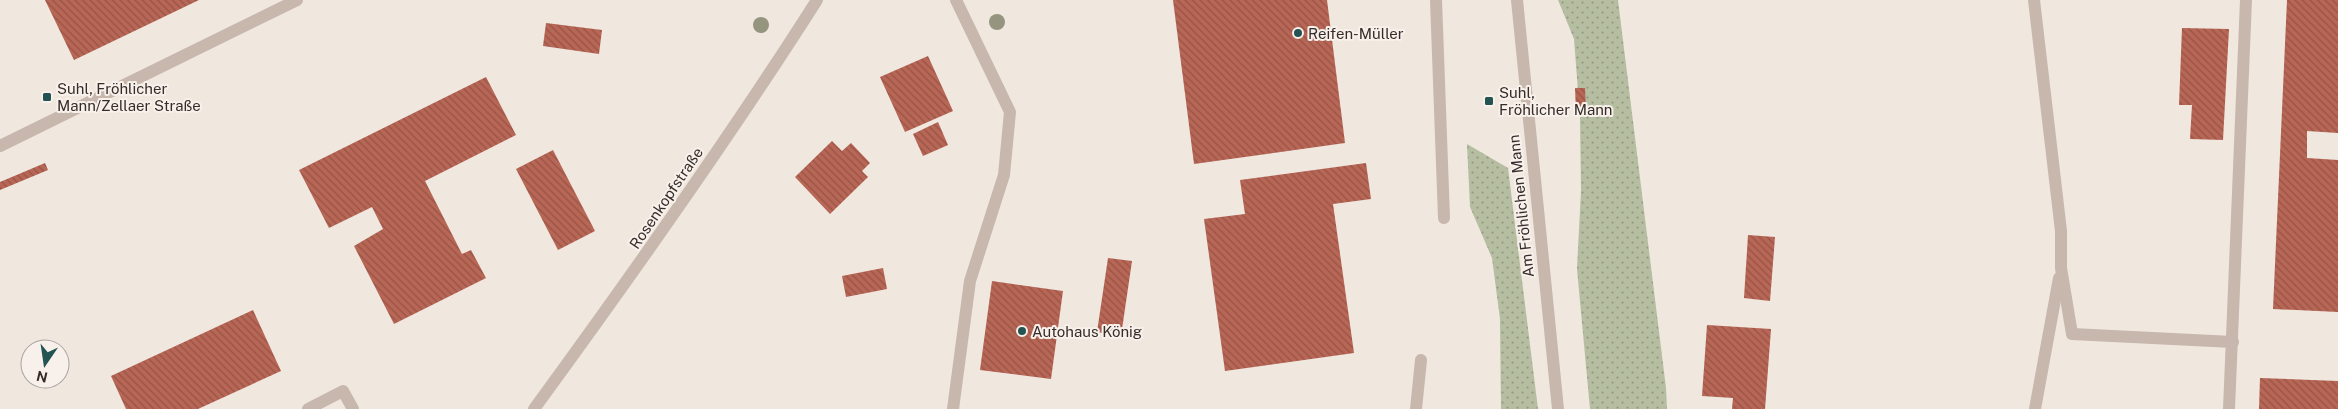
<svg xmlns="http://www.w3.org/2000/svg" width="2338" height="409" viewBox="0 0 2338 409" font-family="'Public Sans',sans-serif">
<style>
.grass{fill:url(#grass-dots)}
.building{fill:url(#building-back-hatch)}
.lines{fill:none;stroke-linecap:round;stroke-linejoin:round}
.service{stroke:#c7b7ac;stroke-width:12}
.minor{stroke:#c7b7ac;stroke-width:12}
.tertiary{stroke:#c7b7ac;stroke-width:12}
.tree{fill:#94947f}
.poi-dot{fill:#245353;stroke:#f8f1eb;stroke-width:2}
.labels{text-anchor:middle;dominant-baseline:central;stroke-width:4;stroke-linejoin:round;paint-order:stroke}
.poi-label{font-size:15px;fill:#362d2a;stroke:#f8f1eb;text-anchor:start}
.street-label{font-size:15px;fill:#362d2a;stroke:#f8f1eb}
</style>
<defs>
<pattern id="grass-dots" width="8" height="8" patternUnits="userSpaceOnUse" patternTransform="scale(1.25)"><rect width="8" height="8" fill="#b6bea1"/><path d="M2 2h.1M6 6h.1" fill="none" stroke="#959b83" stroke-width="1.8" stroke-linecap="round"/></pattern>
<pattern id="building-back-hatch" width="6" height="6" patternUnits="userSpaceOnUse" patternTransform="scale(1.25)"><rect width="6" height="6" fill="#b86655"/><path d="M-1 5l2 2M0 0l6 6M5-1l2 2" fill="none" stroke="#965447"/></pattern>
</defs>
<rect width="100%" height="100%" fill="#f0e7df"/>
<!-- grass -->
<g class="grass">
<path d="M1558,0H1618L1666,388L1667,409H1590L1577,269L1581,191L1580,117L1574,39Z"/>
<path d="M1467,144L1508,168L1538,409H1501L1500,319L1492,258L1470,207Z"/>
</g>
<!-- building -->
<g class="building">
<path d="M45,0H199L74,60Z"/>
<path d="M1173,0H1327L1345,143L1194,164Z"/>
<path d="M2287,0H2338V133L2307,131V158L2338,160V312L2273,309Z"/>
<path d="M546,23L602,30L599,54L543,46Z"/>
<path d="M2182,28L2229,29L2223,140L2190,139L2192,105H2179Z"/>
<path d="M928,56L953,111L905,132L880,77Z"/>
<path d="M486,77L516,135L425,181L462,254L471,250L486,278L394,324L354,246L383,229L372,207L329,228L299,170Z"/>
<path d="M1575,88H1585L1586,111L1576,112Z"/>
<path d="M938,122L948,145L923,156L913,134Z"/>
<path d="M832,141L842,151L851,143L870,163L862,171L868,177L830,214L795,177Z"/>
<path d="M553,150L595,231L558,250L516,169Z"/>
<path d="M45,163L48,170L0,190V182Z"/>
<path d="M1366,163L1371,199L1333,204L1354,353L1225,371L1204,219L1245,214L1240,180Z"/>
<path d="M1748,235L1775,237L1770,301L1744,298Z"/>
<path d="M1108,258L1132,261L1121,336L1097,332Z"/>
<path d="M883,268L887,289L846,297L842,276Z"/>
<path d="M992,281L1063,291L1051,379L980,370Z"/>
<path d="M253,310L281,371L198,409H126L111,376Z"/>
<path d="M1707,325L1771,329L1765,409H1732L1733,398L1702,396Z"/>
<path d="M2260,378L2338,381V409H2259Z"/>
</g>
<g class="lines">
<!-- service -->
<g class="service">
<path d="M1436,0L1444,218"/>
<path d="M2034,0L2061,231V268L2072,334L2233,342"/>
<path d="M308,409L343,391L353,409"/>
<path d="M953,409L970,281L1004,175L1010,112L956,0"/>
<path d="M1416,409L1421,360"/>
<path d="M2035,409L2059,278"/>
<path d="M2229,409L2246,0"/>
</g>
<!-- minor -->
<path class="minor" d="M534,409C632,275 728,140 817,0"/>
<!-- tertiary -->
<g class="tertiary">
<path d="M1517,0L1558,409"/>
<path d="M0,146L297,0"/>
</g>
</g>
<!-- trees -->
<g class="tree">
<circle cx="997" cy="22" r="8"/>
<circle cx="761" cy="25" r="8"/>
</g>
<!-- markers -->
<g class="poi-dot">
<circle cx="1298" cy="33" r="5"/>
<rect x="42" y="92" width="10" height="10" rx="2.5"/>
<rect x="1484" y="96" width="10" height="10" rx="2.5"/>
<circle cx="1022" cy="331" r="5"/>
</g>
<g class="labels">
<!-- poi labels -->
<g class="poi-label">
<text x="1308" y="33">Reifen-Müller</text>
<text x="57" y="88">Suhl, Fröhlicher<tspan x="57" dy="17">Mann/Zellaer Straße</tspan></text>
<text x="1499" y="92">Suhl,<tspan x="1499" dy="17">Fröhlicher Mann</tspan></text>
<text x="1032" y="331">Autohaus König</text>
</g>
<!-- street labels -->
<g class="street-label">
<text transform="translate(666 198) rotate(-56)">Rosenkopfstraße</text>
<text transform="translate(1521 206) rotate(-96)">Am Fröhlichen Mann</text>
</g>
</g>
<!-- north arrow -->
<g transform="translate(45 364) rotate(193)"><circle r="24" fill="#f8f1eb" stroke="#aaa39e"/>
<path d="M0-4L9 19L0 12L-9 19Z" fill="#245353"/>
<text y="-8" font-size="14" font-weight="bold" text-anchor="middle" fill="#362d2a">N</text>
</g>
</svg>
